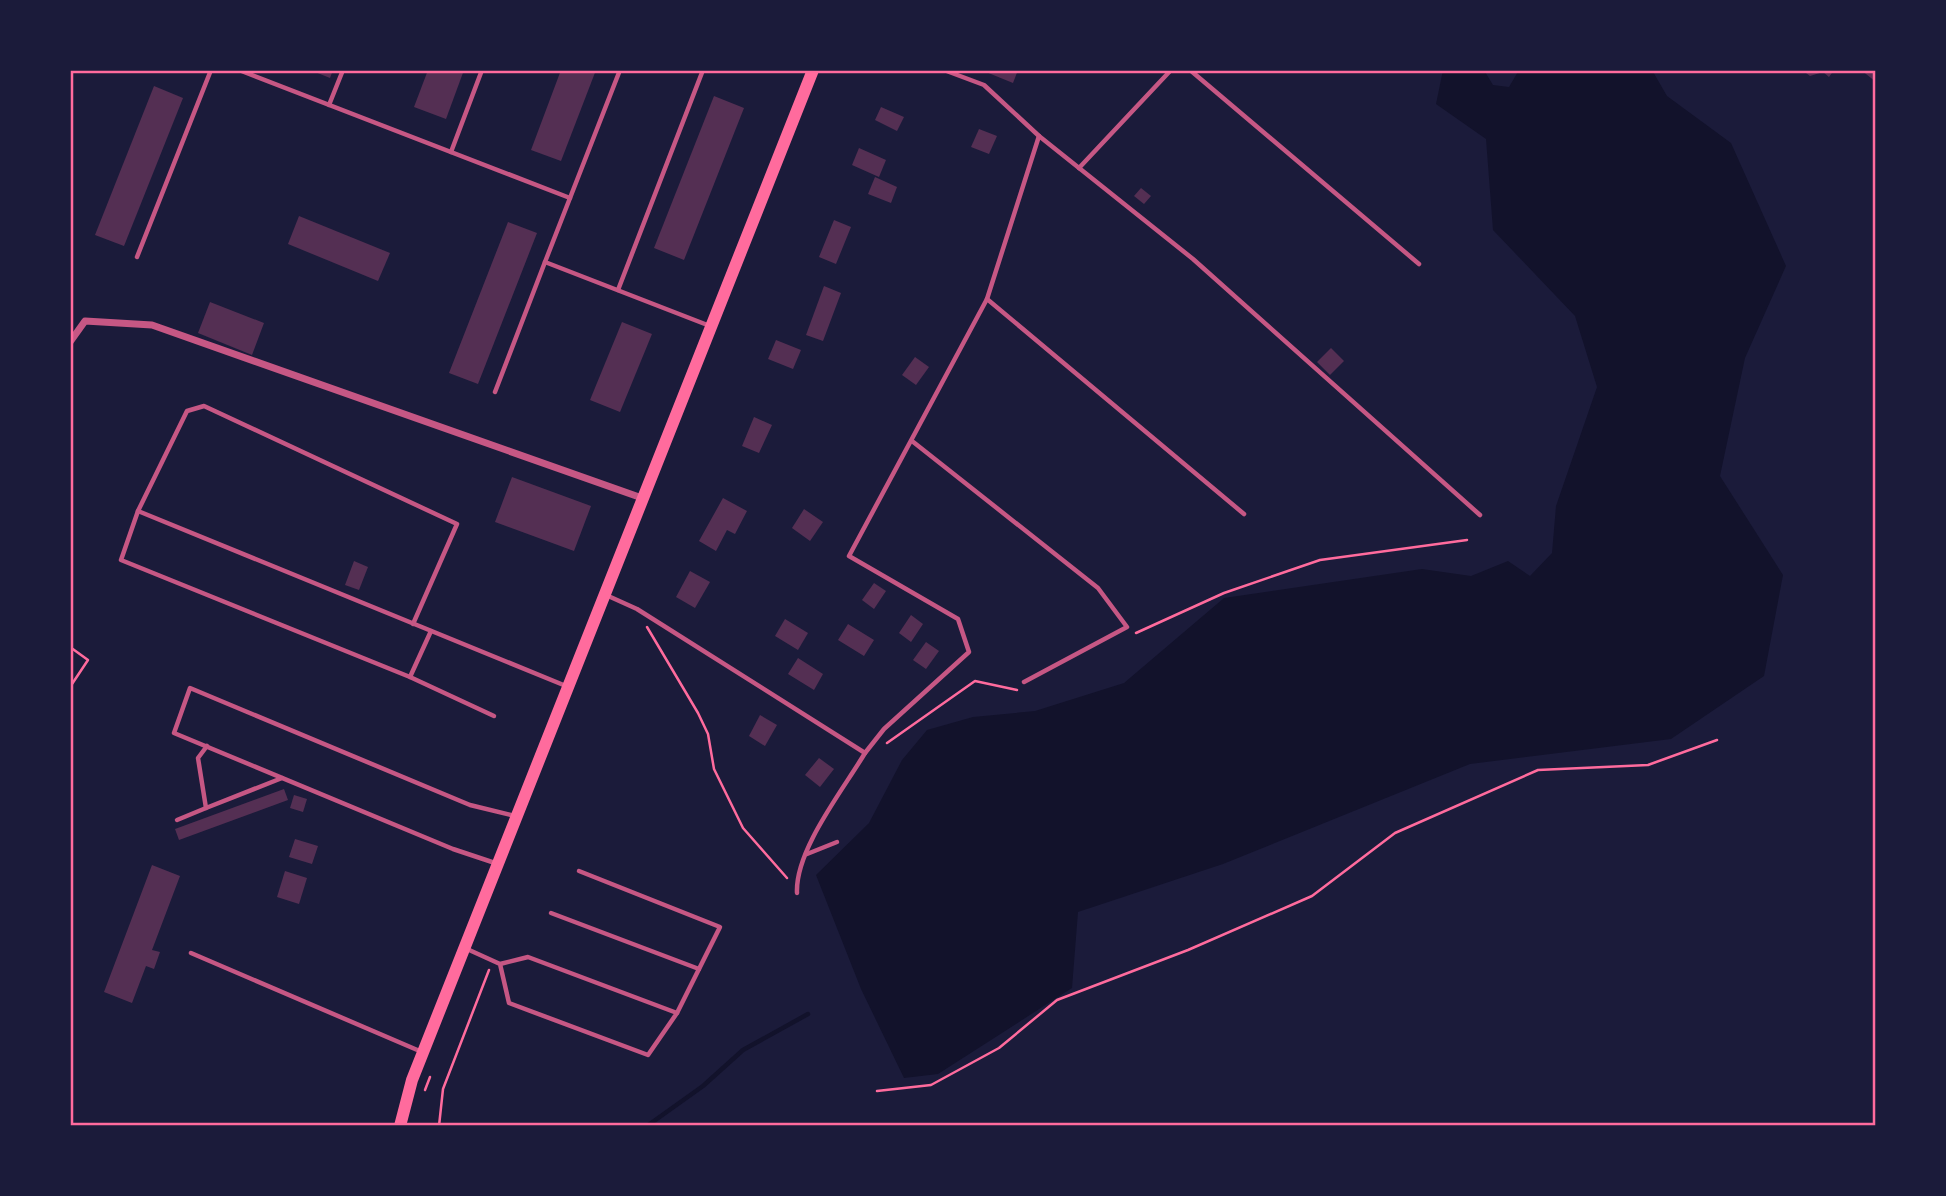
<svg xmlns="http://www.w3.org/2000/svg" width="1946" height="1196" viewBox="0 0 1946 1196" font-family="Barlow,sans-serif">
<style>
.water{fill:#12122b}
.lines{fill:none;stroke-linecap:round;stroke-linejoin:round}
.stream{stroke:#12122b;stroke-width:4.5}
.building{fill:#542f53}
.path{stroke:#ff6b9d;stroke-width:2.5}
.service{stroke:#c65784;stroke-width:4.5}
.minor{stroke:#c65784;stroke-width:7}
.secondary{stroke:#ff6b9d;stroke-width:12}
.neatline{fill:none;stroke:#ff6b9d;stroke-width:2.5}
</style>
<rect width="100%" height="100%" fill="#1b1b3a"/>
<!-- water -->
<path class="water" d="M1443,70H1484L1493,85L1509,87L1519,70H1652L1667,96L1731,143L1786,266L1745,358L1720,476L1783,575L1764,676L1671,739L1470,764L1223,864L1078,912L1072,988L938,1074L904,1078L861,989L816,875L869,823L902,760L927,730L973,717L1035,711L1124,683L1224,598L1422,569L1471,576L1508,561L1530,576L1552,553L1556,506L1597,387L1575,316L1493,230L1486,139L1436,104Z"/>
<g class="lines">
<!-- stream -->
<path class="stream" d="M647,1126L703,1086L743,1050L808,1014"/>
</g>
<!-- building -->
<g class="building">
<path d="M310,70H333L330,78Z"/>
<path d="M428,70H464L446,119L414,107Z"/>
<path d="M561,70H596L561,161L531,150Z"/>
<path d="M981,70H1018L1013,83Z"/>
<path d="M1802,70H1834L1829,77L1823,72L1810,76Z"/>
<path d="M1861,70H1876V82Z"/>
<path d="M154,86L183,98L124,246L95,235Z"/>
<path d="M714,96L744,108L684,260L654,248Z"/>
<path d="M881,107L904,117L897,131L875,120Z"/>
<path d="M979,129L997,136L989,154L971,147Z"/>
<path d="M859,148L886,160L879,177L852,165Z"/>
<path d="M875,177L897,187L891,203L868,194Z"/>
<path d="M1141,188L1151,196L1144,204L1134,196Z"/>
<path d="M299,216L390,253L378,281L288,244Z"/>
<path d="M834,220L851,227L836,264L819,257Z"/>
<path d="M508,222L537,233L478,384L449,373Z"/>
<path d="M824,286L841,293L823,341L806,335Z"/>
<path d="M210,302L264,323L252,355L198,333Z"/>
<path d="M622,322L652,334L620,412L590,400Z"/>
<path d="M776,340L801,350L793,369L768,359Z"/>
<path d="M1331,348L1344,361L1330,375L1317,362Z"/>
<path d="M915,357L929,367L916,385L902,375Z"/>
<path d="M754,417L772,425L759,453L742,446Z"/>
<path d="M512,477L591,506L574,551L495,522Z"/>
<path d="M723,498L747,511L735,534L727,530L716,551L699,541Z"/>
<path d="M804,509L823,522L810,541L792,528Z"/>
<path d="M354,561L368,567L359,590L345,585Z"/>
<path d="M690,571L710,582L695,608L676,597Z"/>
<path d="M874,583L886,591L874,609L862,600Z"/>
<path d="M911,615L923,624L911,642L899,633Z"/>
<path d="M785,619L808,633L798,650L775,636Z"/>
<path d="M848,624L874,640L864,656L838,640Z"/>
<path d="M926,642L939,651L926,669L913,660Z"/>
<path d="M798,658L823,674L814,690L788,674Z"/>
<path d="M760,715L777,725L765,746L749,736Z"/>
<path d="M819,758L834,769L820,787L805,775Z"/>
<path d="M284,789L288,800L179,840L175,829Z"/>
<path d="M294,795L307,799L303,812L290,808Z"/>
<path d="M295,839L318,846L312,864L289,857Z"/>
<path d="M152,865L180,876L152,950L160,952L154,969L146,966L132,1003L104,992Z"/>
<path d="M285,871L307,878L299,904L277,897Z"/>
</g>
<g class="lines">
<!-- path -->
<g class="path">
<path d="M647,627L698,713L708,734L714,769L743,828L787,878"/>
<path d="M1136,633L1224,593L1320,560L1467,540"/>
<path d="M70,647L88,660L70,687"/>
<path d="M887,743L975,681L1017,690"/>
<path d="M425,1090L430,1077"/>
<path d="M877,1091L931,1085L999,1048L1057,1000L1188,950L1312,896L1395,833L1538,770L1648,765L1717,740"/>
<path d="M439,1126L443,1089L489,970"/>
</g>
<!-- service -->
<g class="service">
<path d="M239,70L570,198L545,262L710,326"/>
<path d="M944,70L984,85L1039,136L1193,259L1480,515"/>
<path d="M1190,70L1419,264"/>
<path d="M329,105L343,70"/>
<path d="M451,152L482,70"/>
<path d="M1079,168L1171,70"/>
<path d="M570,198L620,70"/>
<path d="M137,257L211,70"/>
<path d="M618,290L703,70"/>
<path d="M987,299L1244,514"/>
<path d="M495,392L545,262"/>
<path d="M912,441L1098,588L1127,627L1024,682"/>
<path d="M138,511L121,560L410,677"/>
<path d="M606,595L637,609L865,753L884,729L969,652L958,619L849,556L987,299L1039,136"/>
<path d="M413,624L457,524L204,406L187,411L138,511L566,686"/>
<path d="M431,631L410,677L494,716"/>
<path d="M207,746L198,758L206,808L282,778"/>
<path d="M177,820L206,808"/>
<path d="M807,854L837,842"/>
<path d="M495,863L453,849L174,733L190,688L470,805L515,816"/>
<path d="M579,871L720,927L677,1013"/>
<path d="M797,893C795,850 843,790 865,753"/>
<path d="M551,913L699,969"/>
<path d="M467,949L500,964L528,957L677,1013L648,1055L509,1003L500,964"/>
<path d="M191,953L422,1052"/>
</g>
<!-- minor -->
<path class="minor" d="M70,342L85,321L152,325L642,498"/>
<!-- secondary -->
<path class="secondary" d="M400,1126L412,1080L813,70"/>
</g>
<!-- border -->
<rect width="1946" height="1196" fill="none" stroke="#1b1b3a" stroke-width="144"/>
<rect x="72" y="72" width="1802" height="1052" class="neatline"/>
</svg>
